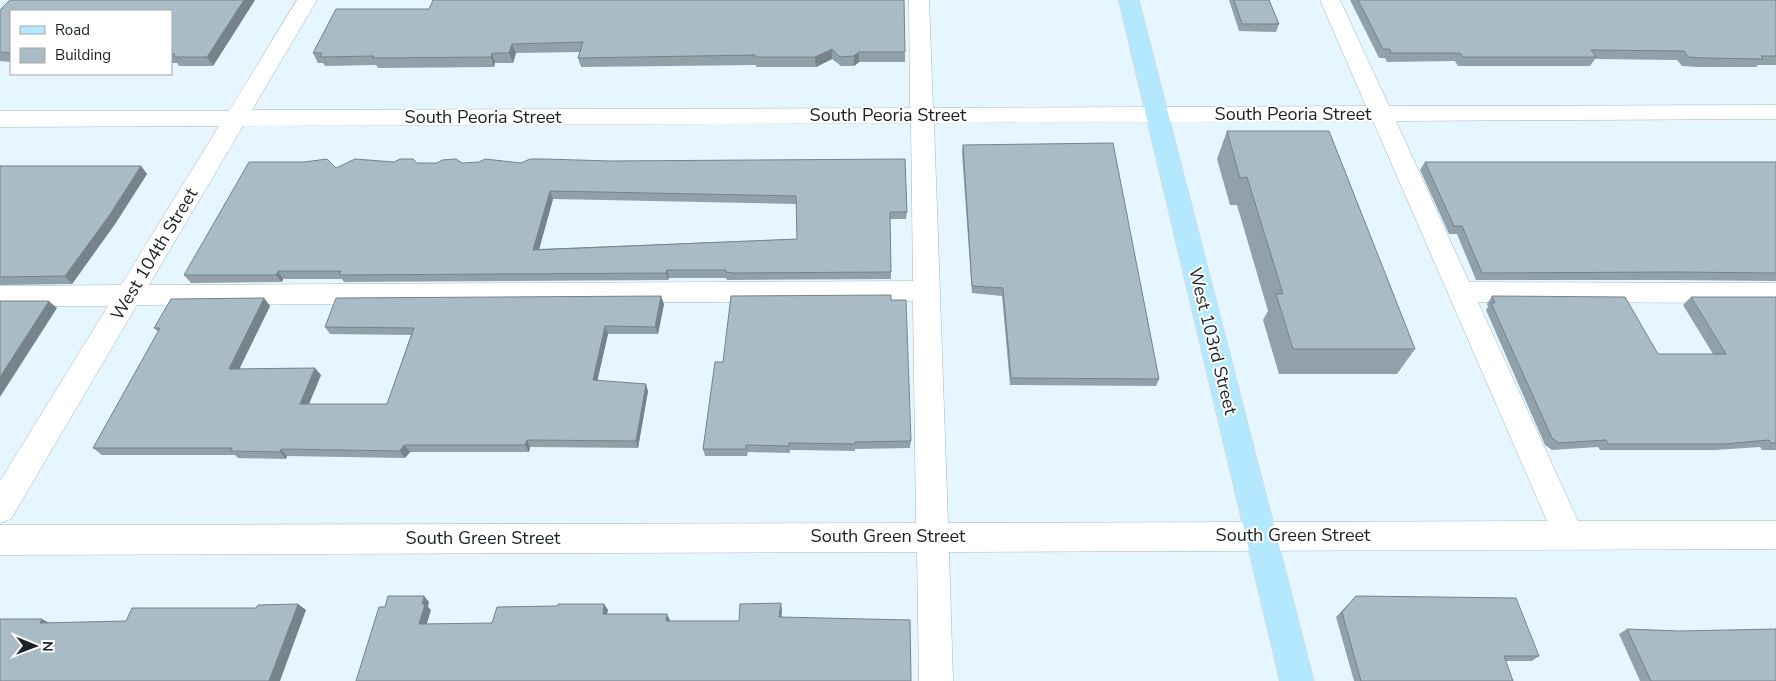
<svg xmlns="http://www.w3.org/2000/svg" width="1776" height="681" viewBox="0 0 1776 681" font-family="'Nunito Sans',sans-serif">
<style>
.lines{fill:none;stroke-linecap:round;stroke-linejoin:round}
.minor-casing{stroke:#a5b7c1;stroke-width:1}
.major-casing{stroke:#d1d3d3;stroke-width:1}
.minor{fill:#fff;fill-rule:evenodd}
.major{fill:#b4e8ff;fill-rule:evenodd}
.wall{fill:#91a1a9;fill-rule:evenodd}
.shaded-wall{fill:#76838a}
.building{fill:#a9bbc5;stroke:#76838a;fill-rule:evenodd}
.labels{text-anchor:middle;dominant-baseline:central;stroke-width:4;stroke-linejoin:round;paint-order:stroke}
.street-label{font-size:18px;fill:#1a2225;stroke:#fff}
</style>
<rect width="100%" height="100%" fill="#e6f6fe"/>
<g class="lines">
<defs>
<path id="minor" d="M297,0H317L252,110L910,108L909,0H929L933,108L1366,106L1320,0H1340L1389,106L1776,105V119L1396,121L1469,282L1776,283V303L1478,302L1578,521H1776V549L949,552L953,681H919L917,552L0,555V525L916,523L913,301L137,305L11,519L0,523V481L108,306H0V286L121,285L219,126L0,127V111H229ZM1373,121L1547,521L948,523L934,123ZM911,123L913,281L149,285L243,126Z"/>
<path id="major" d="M1119,0H1139L1314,681H1280Z"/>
</defs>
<!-- minor casing -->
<use href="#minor" class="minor-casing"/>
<!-- major casing -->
<use href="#major" class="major-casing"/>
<!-- minor -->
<use href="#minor" class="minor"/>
<!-- major -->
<use href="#major" class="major"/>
</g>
<!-- wall -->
<g class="wall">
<path d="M255,0L213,66H179L177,63H171V11H11V62L0,61V10Z"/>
<path d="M1229,0H1269L1279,24L1276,32L1239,31Z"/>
<path d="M1350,0H1776V65H1758L1756,67H1698L1682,66L1677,60L1595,59L1590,66H1458L1455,61L1387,62L1385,58H1379Z"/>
<path d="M336,9L905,52V62H859L854,66H841L832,59L816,67H756V65L581,67L578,58L580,52L516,53L513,63H495L494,67L378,68L376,65L325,66L323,63H318L313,53Z"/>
<path d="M1227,131L1415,349L1397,374H1279L1263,320L1268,311L1237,205H1230L1217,159Z"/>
<path d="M963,145L1159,379L1156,386L1010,385L1002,296L972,293L962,153Z"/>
<path d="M530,159L907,212L906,219H890L891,279L735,280H727L726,278H669L668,280L344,282L342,279H283L282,282L191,283L184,275L336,168L417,163H521ZM553,199L796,204L797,239L539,249Z"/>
<path d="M1425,162H1776V281L1669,280H1476L1457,234H1449L1420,170Z"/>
<path d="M0,166H141L147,174L115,224L72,284L0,285Z"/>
<path d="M1492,296L1658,354H1713L1683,305L1691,297H1776V450H1762L1760,447L1715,450H1600L1598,447L1552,450L1545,445L1486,310L1488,307L1487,304Z"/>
<path d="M264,298L270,306L239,369L321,375L309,404H387L411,335L330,334L325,327L664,304L658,334H608L597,380L648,391L638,448L530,447L529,452H410L405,458L287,456L286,459L238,458L235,455H102L93,448L158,332L154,328Z"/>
<path d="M891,300L911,441L910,448L855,449V451L799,450H790V453L748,452L747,456H705L703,449L723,362Z"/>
<path d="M1356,596L1539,656L1532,661H1505L1513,681H1354L1336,617Z"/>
<path d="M1627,629L1679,631L1776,681H1640L1619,634Z"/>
</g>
<!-- shaded-wall -->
<g class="shaded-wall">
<path d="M244,0H255L213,66L207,57Z"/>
<path d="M512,44L516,53L513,63L509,53Z"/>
<path d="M832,49V59L816,67L815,57Z"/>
<path d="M859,52V62L854,66V56Z"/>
<path d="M492,53L495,63L494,67L491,57Z"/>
<path d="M141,166L147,174L115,224L72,284L65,276Z"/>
<path d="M550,191L553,199L537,257L533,250Z"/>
<path d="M667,270L669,278L668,280L666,273Z"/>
<path d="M278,271L283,279L282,282L276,275Z"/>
<path d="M661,296L664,304L658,334L655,327Z"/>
<path d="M264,298L270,306L236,376L229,369Z"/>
<path d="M49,301L57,308L0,397V377Z"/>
<path d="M605,326L608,334L596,387L593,380Z"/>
<path d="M315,368L321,375L306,411L300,404Z"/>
<path d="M646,384L648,391L638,448L636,441Z"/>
<path d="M527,440L530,447L529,452L525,445Z"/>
<path d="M404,445L410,452L405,458L400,451Z"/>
<path d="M281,449L287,456L286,459L280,452Z"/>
<path d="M424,596L429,602L428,607L431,610L425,630L419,624Z"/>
<path d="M781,603L782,610L781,623L779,617Z"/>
<path d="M298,604L306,610L280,681H269Z"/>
<path d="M604,604L608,610L606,620L603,614Z"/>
<path d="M667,614L670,620L669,627L666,621Z"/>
<path d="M42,619L53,625L40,623Z"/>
</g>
<!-- building -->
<g class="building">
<path d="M10,0H244L207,57H173L175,54H171V11H11V53L0,52V10Z"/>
<path d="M433,0H904L905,52H859L854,56L840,57L832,49L815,57H755V55L578,58L583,42L512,44L509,53H492L491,57L373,58L374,56L320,57L322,53H313L336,9H429Z"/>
<path d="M1234,0H1269L1279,24H1242Z"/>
<path d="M1358,0H1776V56H1761L1763,59L1705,58L1688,57L1684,51L1591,50L1596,57H1463L1460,53H1391L1390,49H1383Z"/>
<path d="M1227,131H1329L1415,349H1293L1276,294H1283L1247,177L1240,178Z"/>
<path d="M1113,143L1159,379L1011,378L1003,288L972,286L963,145Z"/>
<path d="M327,159L336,168L355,159L394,162L400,159H413L417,163H437L442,160L456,159L462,163L479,162L485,159L521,163L530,159H545L610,161L905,159L907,212H890L891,272L734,273L725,272L726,270H667L666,273L339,275L341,271H278L276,275H184L249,162H304ZM550,191L796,196L797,239L533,250Z"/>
<path d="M1425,162H1776V273L1676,272L1482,273L1462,226H1454Z"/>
<path d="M0,166H141L109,216L65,276L0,277Z"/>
<path d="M891,295V300H906L911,441L855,442V444L798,443H789V446L746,445V449H703L715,362H723L731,296Z"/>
<path d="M661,296L655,327L605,326L593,380L646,384L636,441L527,440L525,445H404L400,451L281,449L280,452L230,451L232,448H93L160,328H154L171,299L264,298L229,369L315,368L300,404H387L414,328L325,327L336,298Z"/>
<path d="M1492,296L1625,297L1658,354H1726L1691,297H1776V443H1771L1769,440L1724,444H1608L1606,440L1559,443L1552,438L1491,303H1495Z"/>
<path d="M0,301H49L0,377Z"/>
<path d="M388,596H424L422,604H425L419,624L492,623L497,607L557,606L558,604H604L603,614H667L666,621H739L740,604L781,603L779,617L910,620L911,681H356L379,607H385Z"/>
<path d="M1356,596L1516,598L1539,656H1504L1513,681H1361L1342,612Z"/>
<path d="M298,604L269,681H0V619H42L40,623L126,621L132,608H256L258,605Z"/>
<path d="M1627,629L1679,631L1776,629V681H1651Z"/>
</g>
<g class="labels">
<!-- street labels -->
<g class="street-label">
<text x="1293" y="114">South Peoria Street</text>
<text x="888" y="115">South Peoria Street</text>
<text x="483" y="117">South Peoria Street</text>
<text transform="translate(154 254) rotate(-59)">West 104th Street</text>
<text transform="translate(1213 341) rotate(76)">West 103rd Street</text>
<text x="1293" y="535">South Green Street</text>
<text x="888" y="536">South Green Street</text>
<text x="483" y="538">South Green Street</text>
</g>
</g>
<!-- legend -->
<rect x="10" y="10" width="162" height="65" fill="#ffffff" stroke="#a3a7a8"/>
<rect x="20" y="26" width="25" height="8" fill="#b4e8ff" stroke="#a3a7a8"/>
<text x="55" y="35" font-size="15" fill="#1a2225">Road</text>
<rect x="20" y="48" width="25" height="15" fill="#a9bbc5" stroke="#a3a7a8"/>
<text x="55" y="60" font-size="15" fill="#1a2225">Building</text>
<!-- north arrow -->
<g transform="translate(35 646) rotate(91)" stroke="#ffffff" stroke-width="4" paint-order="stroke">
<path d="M0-4L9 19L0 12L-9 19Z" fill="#1a2225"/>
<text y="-8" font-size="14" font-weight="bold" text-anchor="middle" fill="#1a2225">N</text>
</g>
</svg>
